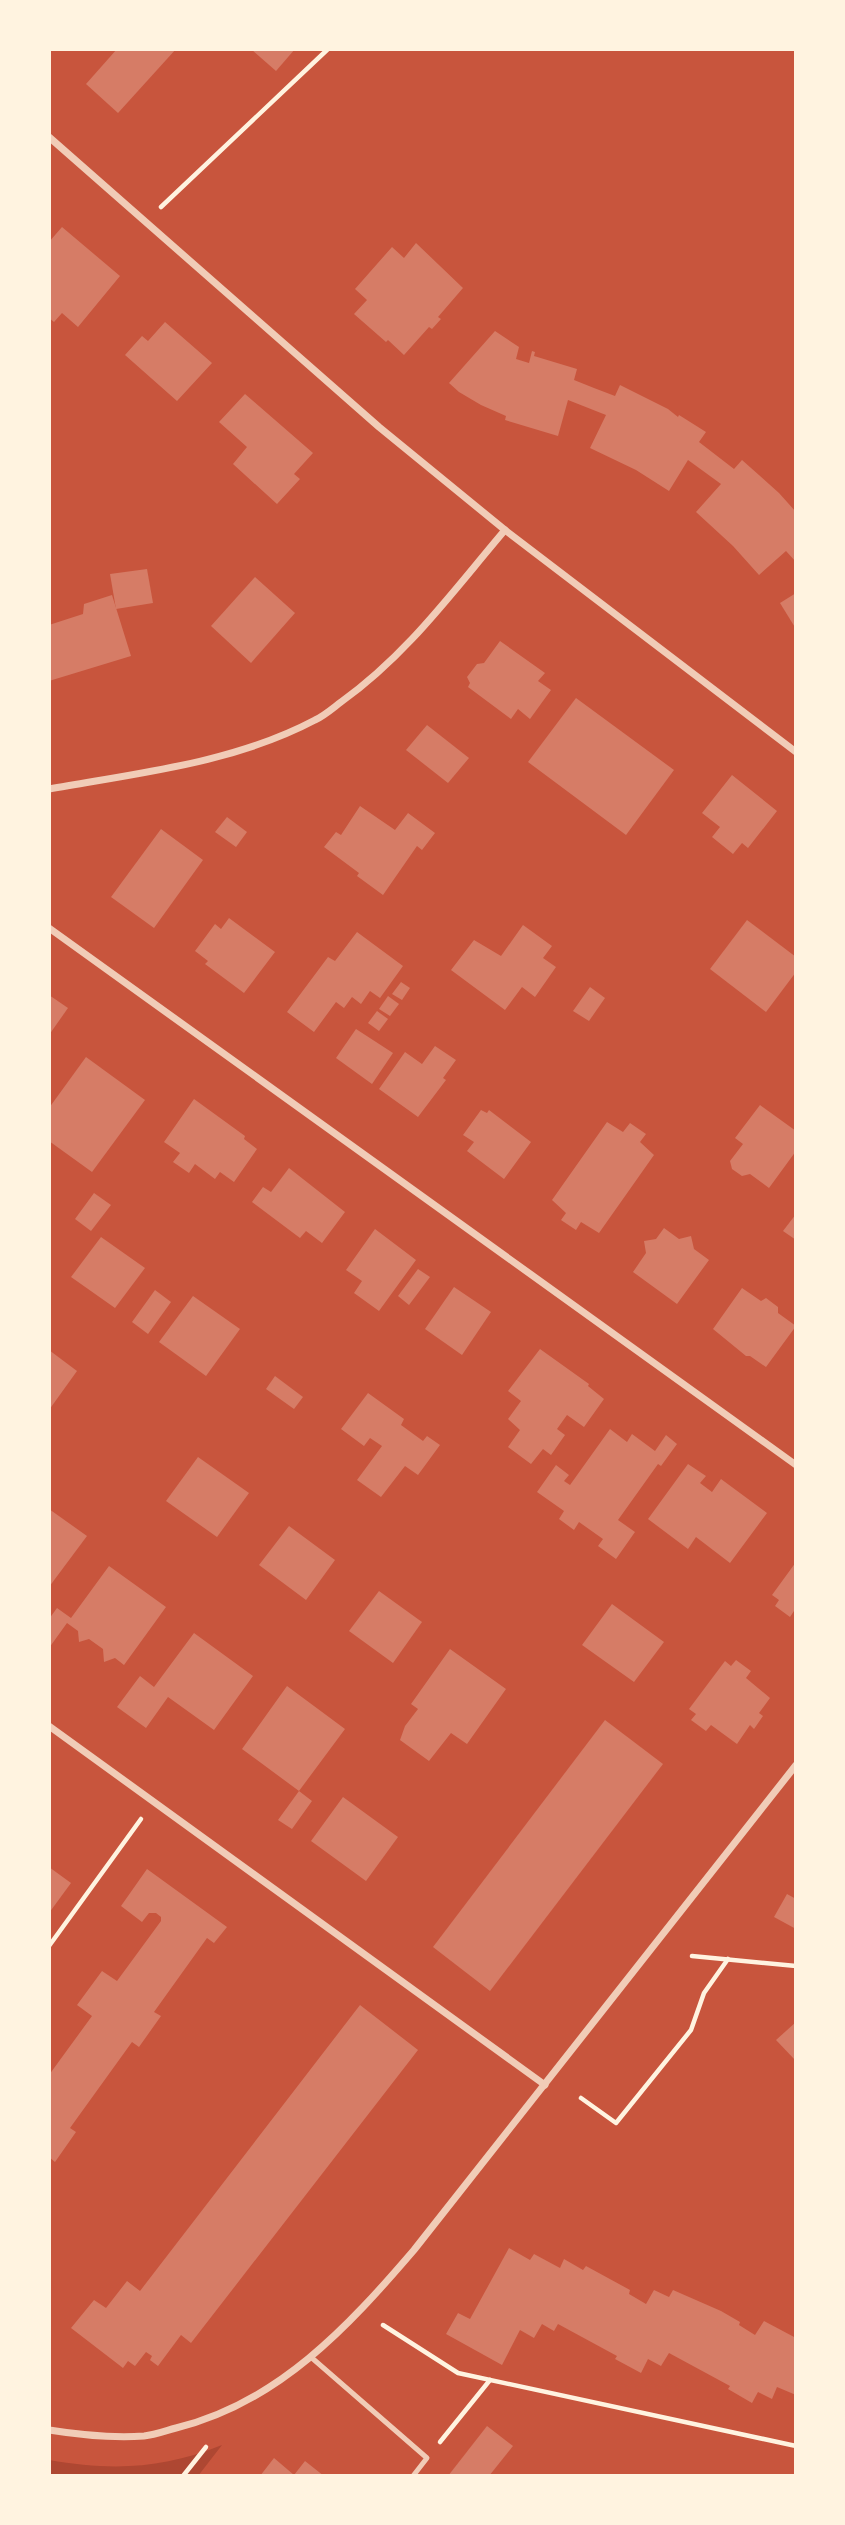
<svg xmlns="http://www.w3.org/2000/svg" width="845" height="2525" viewBox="0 0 845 2525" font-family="Karla,sans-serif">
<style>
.green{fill:#ae4732}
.building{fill:#d67c66}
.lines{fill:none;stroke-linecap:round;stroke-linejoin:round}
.path{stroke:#fff3e0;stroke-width:4.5}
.service{stroke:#f1ccb7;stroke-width:5}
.minor{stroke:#f1ccb7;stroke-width:7}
</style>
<rect width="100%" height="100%" fill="#c8553d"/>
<!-- green -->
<path class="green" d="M222,2445L198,2476H49V2460C112,2471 163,2469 222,2445Z"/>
<!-- building -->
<g class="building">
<path d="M117,49H176L118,113L86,84Z"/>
<path d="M251,49H295L276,71Z"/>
<path d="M62,227L120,276L78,327L62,313L54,322L49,318V242Z"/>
<path d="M416,243L463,288L438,317L441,319L432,329L429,327L404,355L388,340L386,342L354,314L367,300L355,289L392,247L404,258Z"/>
<path d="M165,322L212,363L177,401L125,355L142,336L148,341Z"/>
<path d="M495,331L519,347L516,359L529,363L532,351L535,352L534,356L577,369L574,380L594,388L615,396L620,385L668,409L678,417L679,415L706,432L699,442L734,469L742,460L779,493L796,512V562L786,551L759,575L733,546L696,512L721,484L688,460L669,491L636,470L590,448L606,415L568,400L558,436L505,420L506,416L481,405L459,392L449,383Z"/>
<path d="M245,394L313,453L294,474L300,479L277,504L233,464L247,447L219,422Z"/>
<path d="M147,569L153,603L116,609L110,574Z"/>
<path d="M255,577L295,613L251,663L211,626Z"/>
<path d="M796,593V629L780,603Z"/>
<path d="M112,595L131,656L49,681V625L83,614L84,604Z"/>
<path d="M500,641L545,673L538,681L551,690L530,719L518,709L511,719L468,687L470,683L467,677L477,664L484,663Z"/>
<path d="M576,698L674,770L626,835L528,762Z"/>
<path d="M427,725L469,758L448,783L406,750Z"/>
<path d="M732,775L777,811L748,848L742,843L733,854L712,837L720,827L702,813Z"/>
<path d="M360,806L395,830L408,813L435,833L422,850L417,846L383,895L357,876L359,873L324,847L336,832L341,835Z"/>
<path d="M227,817L247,832L236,847L215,832Z"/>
<path d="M161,829L203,860L154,928L111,897Z"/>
<path d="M229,918L275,952L244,993L205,964L208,961L195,951L215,924L221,929Z"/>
<path d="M747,920L796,957V972L766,1012L710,969Z"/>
<path d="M523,925L552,946L543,958L556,967L535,997L522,987L505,1010L451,970L474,940L501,956Z"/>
<path d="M357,932L403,966L380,998L370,991L361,1004L352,997L344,1008L336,1002L314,1032L287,1012L328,957L335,961Z"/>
<path d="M401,982L410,988L402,1000L392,994Z"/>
<path d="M590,987L605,998L589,1021L573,1011Z"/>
<path d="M49,995L68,1008L49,1035Z"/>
<path d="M388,996L399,1004L390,1016L379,1009Z"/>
<path d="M377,1011L388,1019L379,1031L368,1023Z"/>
<path d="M356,1029L393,1053L372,1084L336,1058Z"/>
<path d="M435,1046L456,1060L443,1078L446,1080L418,1117L379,1089L405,1052L422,1064Z"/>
<path d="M86,1057L145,1100L92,1172L49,1141V1108Z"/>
<path d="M194,1099L245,1136L244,1139L257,1149L234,1182L220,1172L215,1179L195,1164L189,1173L173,1162L180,1153L164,1142Z"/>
<path d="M760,1105L796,1131V1151L769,1188L750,1174L742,1176L732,1169L730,1161L743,1144L735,1138Z"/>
<path d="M481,1110L487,1113L489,1110L531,1142L504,1179L467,1151L474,1142L463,1135Z"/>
<path d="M607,1122L623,1132L630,1123L646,1134L640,1142L654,1155L599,1233L581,1222L576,1230L561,1220L566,1213L552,1200Z"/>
<path d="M289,1168L345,1212L322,1243L306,1231L300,1238L252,1202L263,1187L271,1192Z"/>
<path d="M94,1193L111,1205L91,1231L75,1219Z"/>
<path d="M796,1214V1240L783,1231Z"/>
<path d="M664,1228L679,1239L691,1236L694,1249L709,1260L677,1304L633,1272L646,1253L644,1241L656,1239Z"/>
<path d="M375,1229L416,1260L379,1311L354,1293L362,1281L346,1270Z"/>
<path d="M101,1237L145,1268L115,1308L71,1277Z"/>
<path d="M418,1269L430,1277L409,1305L398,1296Z"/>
<path d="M454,1287L491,1312L462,1355L425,1329Z"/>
<path d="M742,1288L761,1301L766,1298L778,1307V1313L796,1326L766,1367L750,1356H746L713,1329Z"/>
<path d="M155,1290L171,1302L148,1334L132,1322Z"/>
<path d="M193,1296L240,1329L206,1376L159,1342Z"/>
<path d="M540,1349L589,1384L588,1386L604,1399L584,1427L567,1415L557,1429L565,1435L551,1455L543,1449L531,1464L508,1447L520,1430L508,1419L521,1401L508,1391Z"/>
<path d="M49,1350L77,1371L49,1410Z"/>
<path d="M275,1376L303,1397L294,1409L266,1389Z"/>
<path d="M368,1393L404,1419L401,1425L423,1441L427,1436L440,1445L418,1475L405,1466L381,1497L357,1480L382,1446L370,1438L364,1446L341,1429Z"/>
<path d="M610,1429L627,1442L632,1434L655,1451L666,1435L677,1444L661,1466L658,1464L618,1520L635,1532L616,1559L598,1546L603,1539L579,1522L574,1530L559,1519L564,1511L537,1492L556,1465L569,1475L564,1481L570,1485Z"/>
<path d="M198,1457L249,1493L217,1537L166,1501Z"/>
<path d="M688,1464L706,1476L700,1483L712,1492L721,1479L767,1513L730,1563L696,1537L688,1549L648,1519Z"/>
<path d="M49,1509L87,1536L49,1587Z"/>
<path d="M289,1526L335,1560L306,1600L259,1565Z"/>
<path d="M796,1562V1613L794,1611L790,1617L775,1606L779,1600L772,1595Z"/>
<path d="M109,1566L166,1607L124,1665L115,1658L104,1662L103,1649L89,1639L79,1642L78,1631L67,1623L49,1648V1619L57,1608L71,1618Z"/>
<path d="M379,1591L422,1622L393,1663L349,1631Z"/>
<path d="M612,1604L664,1642L634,1682L582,1645Z"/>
<path d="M194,1633L253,1676L214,1730L168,1697L146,1728L117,1707L140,1676L154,1687Z"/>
<path d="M450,1649L506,1689L467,1744L451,1733L429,1761L400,1740L405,1726L418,1709L411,1704Z"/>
<path d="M736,1660L751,1671L746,1678L770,1698L759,1713L763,1716L754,1729L750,1725L737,1744L711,1725L706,1731L691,1720L696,1714L689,1709L725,1661L731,1666Z"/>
<path d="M287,1686L345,1729L299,1791L312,1801L292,1829L278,1820L299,1791L242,1749Z"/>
<path d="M605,1720L663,1764L490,1991L433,1947Z"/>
<path d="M343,1797L398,1837L366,1881L311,1841Z"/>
<path d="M49,1867L71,1883L49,1913Z"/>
<path d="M147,1869L227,1927L214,1943L207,1938L154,2012L161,2016L139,2047L132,2042L70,2128L76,2132L55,2162L49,2157V2075L92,2016L77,2005L102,1971L117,1981L161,1921V1917L156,1913H149L142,1922L121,1906Z"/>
<path d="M787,1894L796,1899V1929L774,1917Z"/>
<path d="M360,2005L418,2050L191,2343L181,2335L158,2366L150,2360L152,2356L146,2352L135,2366L128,2361L123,2368L71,2328L94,2300L106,2308L127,2281L140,2291Z"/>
<path d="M796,2022V2061L776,2040Z"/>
<path d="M509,2248L530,2260L534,2254L560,2268L564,2259L583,2270L586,2266L630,2290L629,2294L646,2304L654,2290L669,2297L673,2290L721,2311L740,2322L739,2325L755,2335L764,2321L796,2338V2395L777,2387L772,2399L758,2392L752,2403L728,2389L730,2386L669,2353L661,2366L648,2359L641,2373L615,2359L617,2356L558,2324L554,2331L542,2324L534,2338L520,2330L502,2365L446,2334L458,2313L470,2319Z"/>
<path d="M487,2426L513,2446L489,2476H448Z"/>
<path d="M274,2458L294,2475L305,2461L324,2476H260Z"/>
</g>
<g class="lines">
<!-- path -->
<g class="path">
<path d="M161,207L328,49"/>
<path d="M49,1946L141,1819"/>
<path d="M692,1956L796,1966"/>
<path d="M581,2098L616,2123L691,2030L704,1993L728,1959"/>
<path d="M383,2325L458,2373L796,2446"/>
<path d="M440,2442L490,2380"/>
<path d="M183,2476L206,2447"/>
</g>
<!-- service -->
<path class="service" d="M312,2358L427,2458L413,2476"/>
<!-- minor -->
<g class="minor">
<path d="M49,137L379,427L505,530L796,752"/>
<path d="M49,789C138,773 234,763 315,720C324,716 333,708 341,702C407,655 453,591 505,530"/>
<path d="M49,928L796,1465"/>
<path d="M49,1726L545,2085"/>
<path d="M49,2430C80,2435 113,2438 144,2436C155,2435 165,2431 176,2428C278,2403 348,2327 414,2250L796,1765"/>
</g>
</g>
<!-- border -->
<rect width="845" height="2525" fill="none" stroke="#fff3e0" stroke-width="102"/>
</svg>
